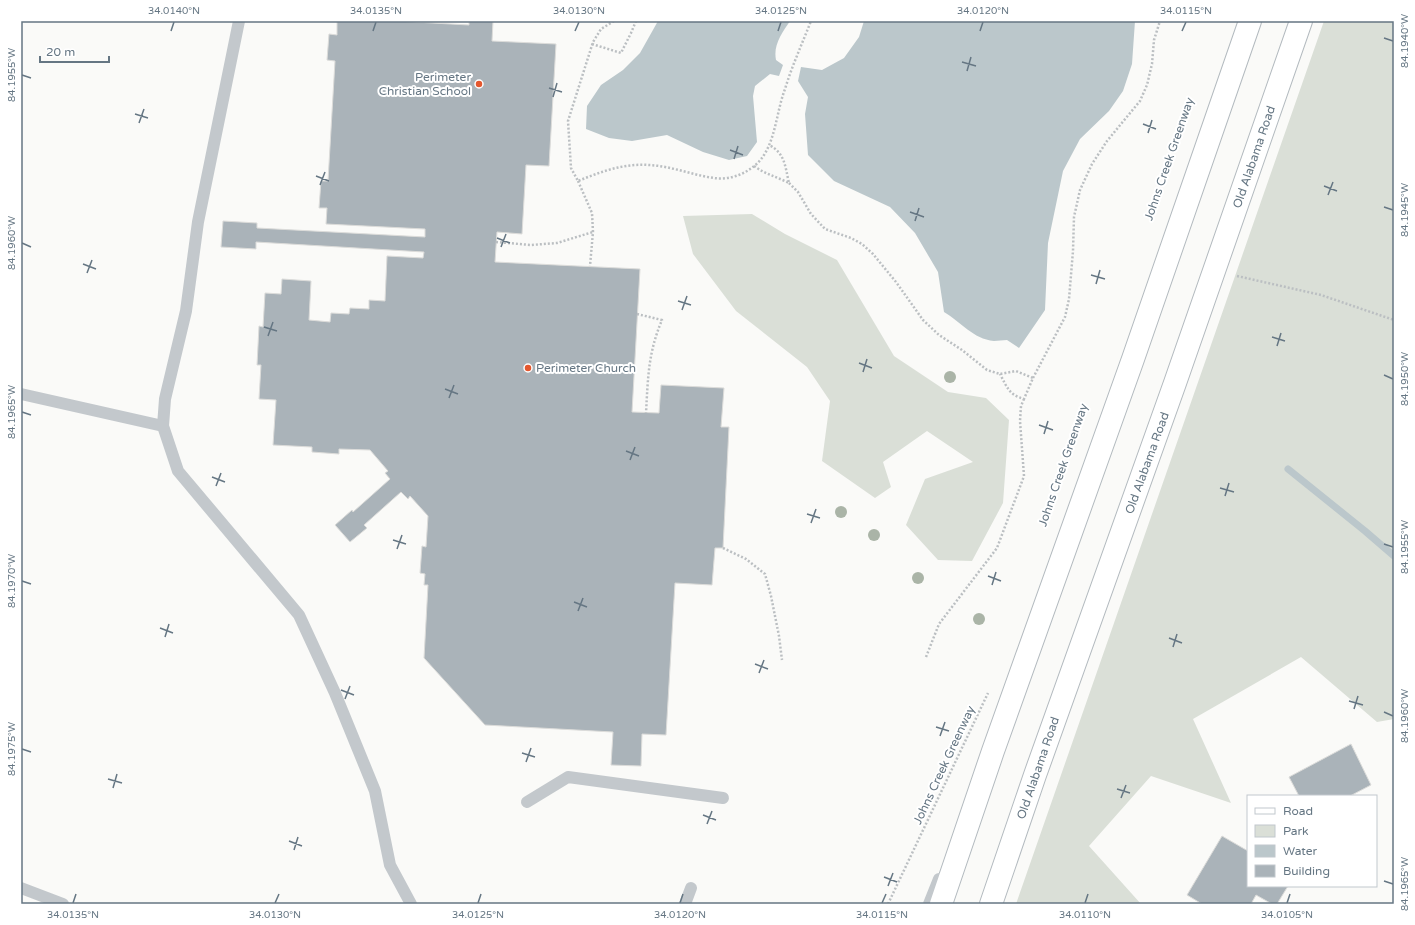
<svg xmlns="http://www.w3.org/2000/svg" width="1415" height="925" viewBox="0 0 1415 925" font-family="'Varela Round',sans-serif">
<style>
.green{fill:#dadfd7}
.water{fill:#bbc7cb}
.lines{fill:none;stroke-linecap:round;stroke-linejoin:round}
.stream{stroke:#bbc7cb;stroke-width:7}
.building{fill:#aab3b9;stroke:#dcdcda}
.secondary-casing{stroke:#b3babf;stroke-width:24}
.path{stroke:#bbbfc2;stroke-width:2.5;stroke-dasharray:2 2;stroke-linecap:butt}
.lane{stroke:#c3c8cc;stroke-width:12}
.secondary{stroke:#fff;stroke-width:22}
.tree{fill:#aab4a7}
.ticks{fill:none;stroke:#657683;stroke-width:1.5}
.poi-dot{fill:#e4572e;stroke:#fff;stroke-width:1.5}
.labels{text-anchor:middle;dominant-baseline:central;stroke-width:4;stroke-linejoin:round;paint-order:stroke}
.poi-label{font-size:12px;fill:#657683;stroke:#fff;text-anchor:end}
.street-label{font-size:12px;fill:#657683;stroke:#fff}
.neatline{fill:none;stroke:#657683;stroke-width:1.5}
.ticks-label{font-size:10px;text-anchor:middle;fill:#657683}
</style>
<rect width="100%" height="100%" fill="#fafaf8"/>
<!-- green -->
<g class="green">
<path d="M1324,21H1394V719L1377,722L1301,657L1193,719L1231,803L1151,776L1089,846L1141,904H1016Z"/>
<path d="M752,214L785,234L837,260L894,356L948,392L986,398L1009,420L1003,503L972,561L938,560L906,525L925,479L973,462L927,431L883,462L891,487L875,498L822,461L830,401L807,367L736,311L693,254L683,216Z"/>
</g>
<!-- water -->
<g class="water">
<path d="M658,21H790C782,33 773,45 776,60L783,65L779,76L770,74L755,86L753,96L757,142L747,156L729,160L703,152L667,135L632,141L609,138L586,129L587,106L601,85L623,70L640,53Z"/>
<path d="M864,21H1135L1132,64L1123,91L1109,111L1080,139L1063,171L1048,243L1045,310L1019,348L1007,340C1003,340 998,341 994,341C973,339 961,322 944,312L938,272L915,233L890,207L834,181L808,155L805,114L808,97L798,81L801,67L822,70L844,58L859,37Z"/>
</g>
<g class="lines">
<!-- stream -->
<path class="stream" d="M1288,469L1365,531L1394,556"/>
</g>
<!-- building -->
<g class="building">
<path d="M337,21H396L469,25V21H493L492,41L556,44L549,166L526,165L522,234L497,232L495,262L640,269L632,412L659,413L661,385L724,388L721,427H729L723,548H715L712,585L675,583L666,735L642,734L641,766L611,765L613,732L485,725L424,658L428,585H424L425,574L420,573L422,546L426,547L428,516L410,496L408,499L401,492L364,525L367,528L350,542L335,525L352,510L353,512L390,479L385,473L388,471L370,450L339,449V454L312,452V447L273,445L276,400L259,399L261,365H257L259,326L263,327L265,293L281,294L282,279L311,281L309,320L330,322L331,313L349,314L350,308L369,309V300L385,301L387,256L423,258L424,252L256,242V249L221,247L223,221L257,223V228L425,237V229L326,224L327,208H319L321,181H328L335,61L327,60L329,34L337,35Z"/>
<path d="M1351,744L1371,785L1350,796H1299L1289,777Z"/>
<path d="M1222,836L1248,851V886H1288L1277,904H1272L1256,895L1251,904H1202L1187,895Z"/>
</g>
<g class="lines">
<defs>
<g id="secondary">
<path d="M941,904L993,751L1133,359L1250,21"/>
<path d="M991,904L1035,775L1175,383L1301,21"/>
</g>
</defs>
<!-- secondary casing -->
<use href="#secondary" class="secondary-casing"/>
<!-- path -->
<g class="path">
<path d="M614,21L601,29L593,42L568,121L571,168L578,181C600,172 624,163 649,165C671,166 692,175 714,178C732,181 754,171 764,155C776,136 777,110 785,89C792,66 802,44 811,21"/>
<path d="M592,44L621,53L631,33L636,21"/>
<path d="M754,166C765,174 777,177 789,183C785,166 785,153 769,145"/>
<path d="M578,181L592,213L593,232L590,266"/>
<path d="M789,183L798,192L811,214L825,229L851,238L862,244L873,254L896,282L923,320L939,335L962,350L987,370L1000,374L1016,371L1033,378L1024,399C1009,395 1007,387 1000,374"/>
<path d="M496,242L531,245L557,243L593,232"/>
<path d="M1237,276L1321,295L1394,320"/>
<path d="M637,314L662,320C648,353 648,378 646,413"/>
<path d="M1033,378L1065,317L1069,299L1073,251L1074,217L1080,190L1092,164L1107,141L1140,101L1147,85L1152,64L1154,40L1160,21"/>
<path d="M723,548L746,559L765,574L771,596L779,636L782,660"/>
<path d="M926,657L939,624L997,548L1024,476L1020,421L1021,406L1024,399"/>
<path d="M888,904L988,693"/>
</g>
<!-- lane -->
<g class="lane">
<path d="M239,21L198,222L186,311L165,399L163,426L178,471L299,615L335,693L375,791L390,865L411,904"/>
<path d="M21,394L163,426"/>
<path d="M527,802L568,777L723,798"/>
<path d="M21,888L63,904"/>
<path d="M685,904L691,888"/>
<path d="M929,904L939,879"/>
</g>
<!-- secondary -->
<use href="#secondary" class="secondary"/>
</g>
<!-- trees -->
<g class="tree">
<circle cx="950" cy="377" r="6"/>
<circle cx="841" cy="512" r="6"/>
<circle cx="874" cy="535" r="6"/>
<circle cx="918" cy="578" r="6"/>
<circle cx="979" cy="619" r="6"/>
</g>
<!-- ticks -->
<path class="ticks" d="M171,31L174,22M373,31L376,22M575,31L579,22M778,31L781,22M980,31L983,22M1182,31L1186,22M1384,38L1393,41M962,62L976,66M967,71L971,57M22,75L31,78M549,88L562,92M553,97L557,83M135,114L148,118M139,123L144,109M1143,124L1156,129M1148,133L1152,120M730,150L743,155M734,159L738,146M316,176L329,181M320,185L325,172M1324,186L1337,191M1328,195L1333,182M1384,207L1393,210M910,212L924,217M915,221L919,208M497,238L510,243M22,243L31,247M501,247L506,234M83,264L96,269M87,273L92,260M1091,275L1105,279M1096,284L1100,270M678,301L691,305M682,310L687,296M264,327L277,331M268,336L273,322M1272,337L1285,341M1277,346L1281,333M859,363L872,368M863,372L867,359M1384,375L1393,379M445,389L458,394M449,398L454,385M22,412L31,415M1039,425L1053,430M1044,434L1048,421M626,451L639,456M630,460L635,447M212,477L225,482M216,486L221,473M1220,488L1234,492M1225,496L1229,483M807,514L820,518M811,523L816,509M393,540L406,544M1384,544L1393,547M397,549L402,535M988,576L1001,581M22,581L31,584M992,585L996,572M574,602L587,607M578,611L583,598M160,628L173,633M165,637L169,624M1169,638L1182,643M1173,647L1177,634M755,664L768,669M759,673L764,660M341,690L354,695M345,699L350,686M1349,701L1363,705M1354,709L1358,696M1384,712L1393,716M936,727L949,731M940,736L945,722M22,749L31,752M522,753L535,757M526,762L531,748M108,779L122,783M113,788L117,774M1117,789L1130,793M1121,798L1126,785M703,815L716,820M707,824L712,811M289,841L302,846M294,850L298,837M884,877L897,882M1384,881L1393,884M888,886L893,873M73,903L76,894M275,903L279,894M478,903L481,894M680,903L683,894M882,903L886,894M1085,903L1088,894M1287,903L1290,894"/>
<!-- markers -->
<g class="poi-dot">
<circle cx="479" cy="84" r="4"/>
<circle cx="528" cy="368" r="4"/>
</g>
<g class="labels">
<!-- poi labels -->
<g class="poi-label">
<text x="471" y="77">Perimeter<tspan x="471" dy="14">Christian School</tspan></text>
<text x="536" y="368" text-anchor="start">Perimeter Church</text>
</g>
<!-- street labels -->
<g class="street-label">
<text transform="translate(1254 157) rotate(-71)">Old Alabama Road</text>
<text transform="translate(1169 159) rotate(-71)">Johns Creek Greenway</text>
<text transform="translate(1147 463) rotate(-70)">Old Alabama Road</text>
<text transform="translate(1063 465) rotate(-71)">Johns Creek Greenway</text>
<text transform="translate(944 765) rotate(-65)">Johns Creek Greenway</text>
<text transform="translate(1038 768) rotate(-71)">Old Alabama Road</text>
</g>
</g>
<!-- border -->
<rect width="1415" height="925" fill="none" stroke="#ffffff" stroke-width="44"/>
<!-- legend -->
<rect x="1247" y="795" width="130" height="92" fill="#ffffff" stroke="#c1c8cd"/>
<rect x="1255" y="808" width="20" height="6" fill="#ffffff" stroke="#c1c8cd"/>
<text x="1283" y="815" font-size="12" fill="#657683">Road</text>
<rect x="1255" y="825" width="20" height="12" fill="#dadfd7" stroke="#c1c8cd"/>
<text x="1283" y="835" font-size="12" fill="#657683">Park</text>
<rect x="1255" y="845" width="20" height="12" fill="#bbc7cb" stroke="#c1c8cd"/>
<text x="1283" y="855" font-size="12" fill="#657683">Water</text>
<rect x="1255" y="865" width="20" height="12" fill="#aab3b9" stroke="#c1c8cd"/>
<text x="1283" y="875" font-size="12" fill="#657683">Building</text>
<!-- scale -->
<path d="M40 56v6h69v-6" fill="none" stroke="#657683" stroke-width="2"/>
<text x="46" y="56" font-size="12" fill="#657683" stroke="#ffffff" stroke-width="3" paint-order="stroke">20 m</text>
<rect x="22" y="22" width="1371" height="881" class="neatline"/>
<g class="ticks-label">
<text x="174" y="14">34.0140°N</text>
<text x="376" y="14">34.0135°N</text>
<text x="579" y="14">34.0130°N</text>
<text x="781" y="14">34.0125°N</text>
<text x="983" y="14">34.0120°N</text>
<text x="1186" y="14">34.0115°N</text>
<text transform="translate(1404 41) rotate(-90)" y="4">84.1940°W</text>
<text transform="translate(11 75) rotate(-90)" y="4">84.1955°W</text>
<text transform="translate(1404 210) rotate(-90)" y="4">84.1945°W</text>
<text transform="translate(11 243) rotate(-90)" y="4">84.1960°W</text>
<text transform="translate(1404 379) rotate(-90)" y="4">84.1950°W</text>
<text transform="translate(11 412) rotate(-90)" y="4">84.1965°W</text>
<text transform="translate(1404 547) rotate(-90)" y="4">84.1955°W</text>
<text transform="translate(11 581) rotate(-90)" y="4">84.1970°W</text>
<text transform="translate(1404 716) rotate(-90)" y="4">84.1960°W</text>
<text transform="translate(11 749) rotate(-90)" y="4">84.1975°W</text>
<text transform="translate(1404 884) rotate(-90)" y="4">84.1965°W</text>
<text x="73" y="918">34.0135°N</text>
<text x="275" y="918">34.0130°N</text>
<text x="478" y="918">34.0125°N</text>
<text x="680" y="918">34.0120°N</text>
<text x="882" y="918">34.0115°N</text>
<text x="1085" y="918">34.0110°N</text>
<text x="1287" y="918">34.0105°N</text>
</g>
</svg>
